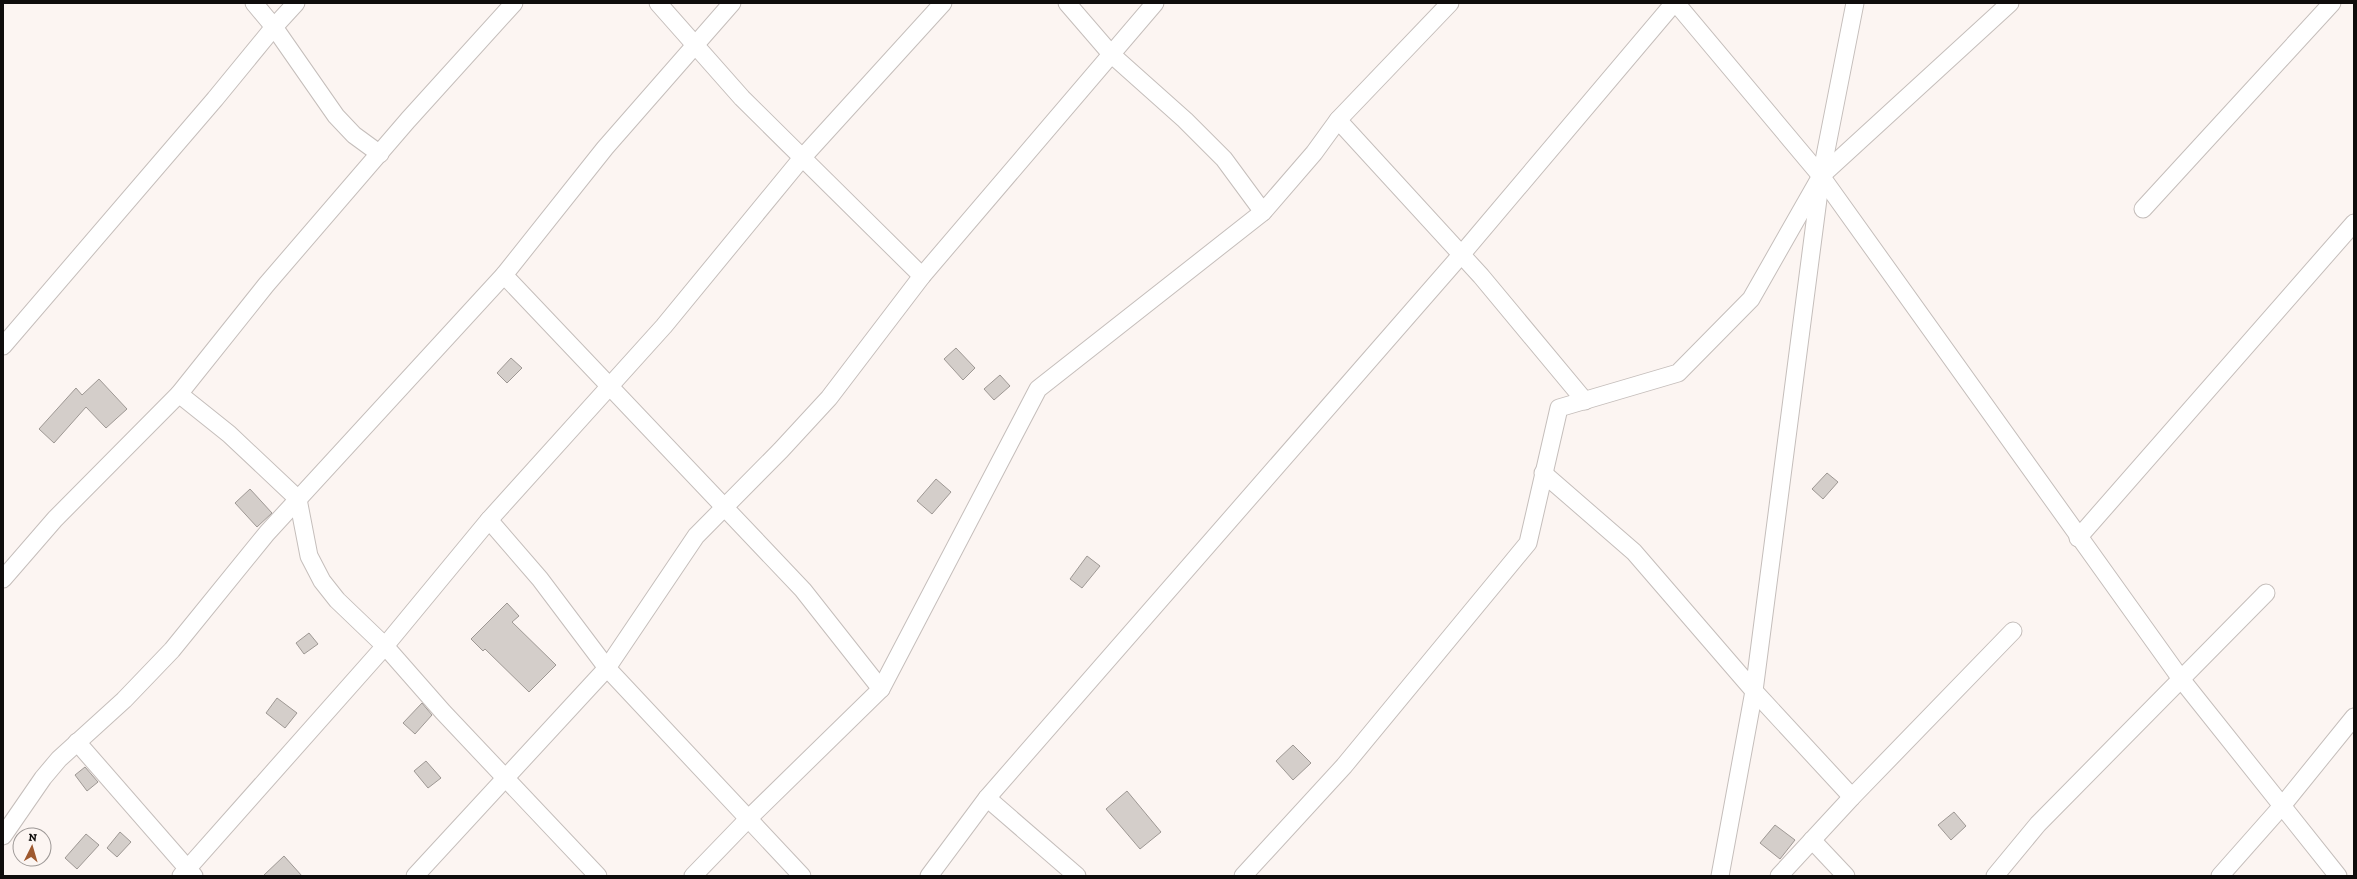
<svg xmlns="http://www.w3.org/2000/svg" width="2357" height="879" viewBox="0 0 2357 879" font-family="'Zilla Slab',serif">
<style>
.building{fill:#d4ceca;stroke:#9e9894}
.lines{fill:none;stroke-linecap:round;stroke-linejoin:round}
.minor-casing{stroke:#c5bebb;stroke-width:19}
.minor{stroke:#fff;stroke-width:17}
</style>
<rect width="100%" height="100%" fill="#fcf5f2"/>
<!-- building -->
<g class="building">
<path d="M956,348L975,368L963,380L944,359Z"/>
<path d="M511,358L522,368L507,383L497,373Z"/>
<path d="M1000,375L1010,386L994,400L984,389Z"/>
<path d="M99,379L127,409L106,428L86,407L54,443L39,429L76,388L82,395Z"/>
<path d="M1827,473L1838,482L1823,499L1812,489Z"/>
<path d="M936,479L951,492L932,514L917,501Z"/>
<path d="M250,489L272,513L257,527L235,503Z"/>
<path d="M1087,556L1100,566L1082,588L1070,579Z"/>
<path d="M507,603L519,616L512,622L556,665L529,692L485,649L483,651L471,639Z"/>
<path d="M309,633L318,644L304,654L296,643Z"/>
<path d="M277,698L297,713L285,728L266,713Z"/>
<path d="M422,703L432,715L415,734L403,723Z"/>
<path d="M1293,745L1311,763L1293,780L1276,761Z"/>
<path d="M426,761L441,778L428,788L414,771Z"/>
<path d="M85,767L98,782L87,791L75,775Z"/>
<path d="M1127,791L1161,832L1140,849L1106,809Z"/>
<path d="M1954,812L1966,826L1951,840L1938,825Z"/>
<path d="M1775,825L1795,840L1780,859L1760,843Z"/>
<path d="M120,832L131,842L117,857L107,848Z"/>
<path d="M86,834L99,845L77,869L65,858Z"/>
<path d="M284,856L302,876H263Z"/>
</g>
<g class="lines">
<defs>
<g id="minor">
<path d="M254,3L274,27L336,116L354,135L380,154"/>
<path d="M658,3L742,98L922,276"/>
<path d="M1067,3L1111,54L1185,120L1224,159L1263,212L1314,153L1338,120L1481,276L1585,401"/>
<path d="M1676,3L1821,176L2181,679L2338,876"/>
<path d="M1338,120L1450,3"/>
<path d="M2143,209L2332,3"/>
<path d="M504,275L803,590L881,689"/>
<path d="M3,346L215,99L274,27L296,3"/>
<path d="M179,394L229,434L298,499L309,556L322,581L337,600L385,646L443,712L598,876"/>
<path d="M1543,473L1634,552L1754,691L1852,797"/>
<path d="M489,520L540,579L607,668L802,876"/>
<path d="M2078,538L2354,223"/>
<path d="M3,579L55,519L179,394L266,285L408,120L514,3"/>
<path d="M77,742L194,876"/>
<path d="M987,798L1077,876"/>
<path d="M3,836L43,778L59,759L124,700L172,650L267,533L504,275L605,148L732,3"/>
<path d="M1812,840L1846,876"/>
<path d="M181,876L385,646L489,520L664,326L802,158L943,3"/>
<path d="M415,876L607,668L696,536L781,450L829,398L922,276L1155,3"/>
<path d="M693,876L749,818L881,689L1038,389L1263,212"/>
<path d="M929,876L987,798L1461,255L1674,3"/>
<path d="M1243,876L1344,766L1528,543L1559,408L1678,373L1751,299L1821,176L2010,3"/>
<path d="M1720,876L1754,691L1821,176L1855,3"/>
<path d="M1779,876L1852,797L2013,631"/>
<path d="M1995,876L2038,824L2266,593"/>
<path d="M2220,876L2282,806L2354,717"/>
</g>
</defs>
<!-- minor casing -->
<use href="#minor" class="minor-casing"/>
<!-- minor -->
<use href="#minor" class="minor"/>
</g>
<!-- border -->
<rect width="2357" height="879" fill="none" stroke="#0f0d0c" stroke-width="8"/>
<!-- north arrow -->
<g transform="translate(32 847) rotate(5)"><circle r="19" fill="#fcf5f2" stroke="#9d9896"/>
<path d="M0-3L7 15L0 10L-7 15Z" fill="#9e582e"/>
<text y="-6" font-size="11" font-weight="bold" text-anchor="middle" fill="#0f0d0c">N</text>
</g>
</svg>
